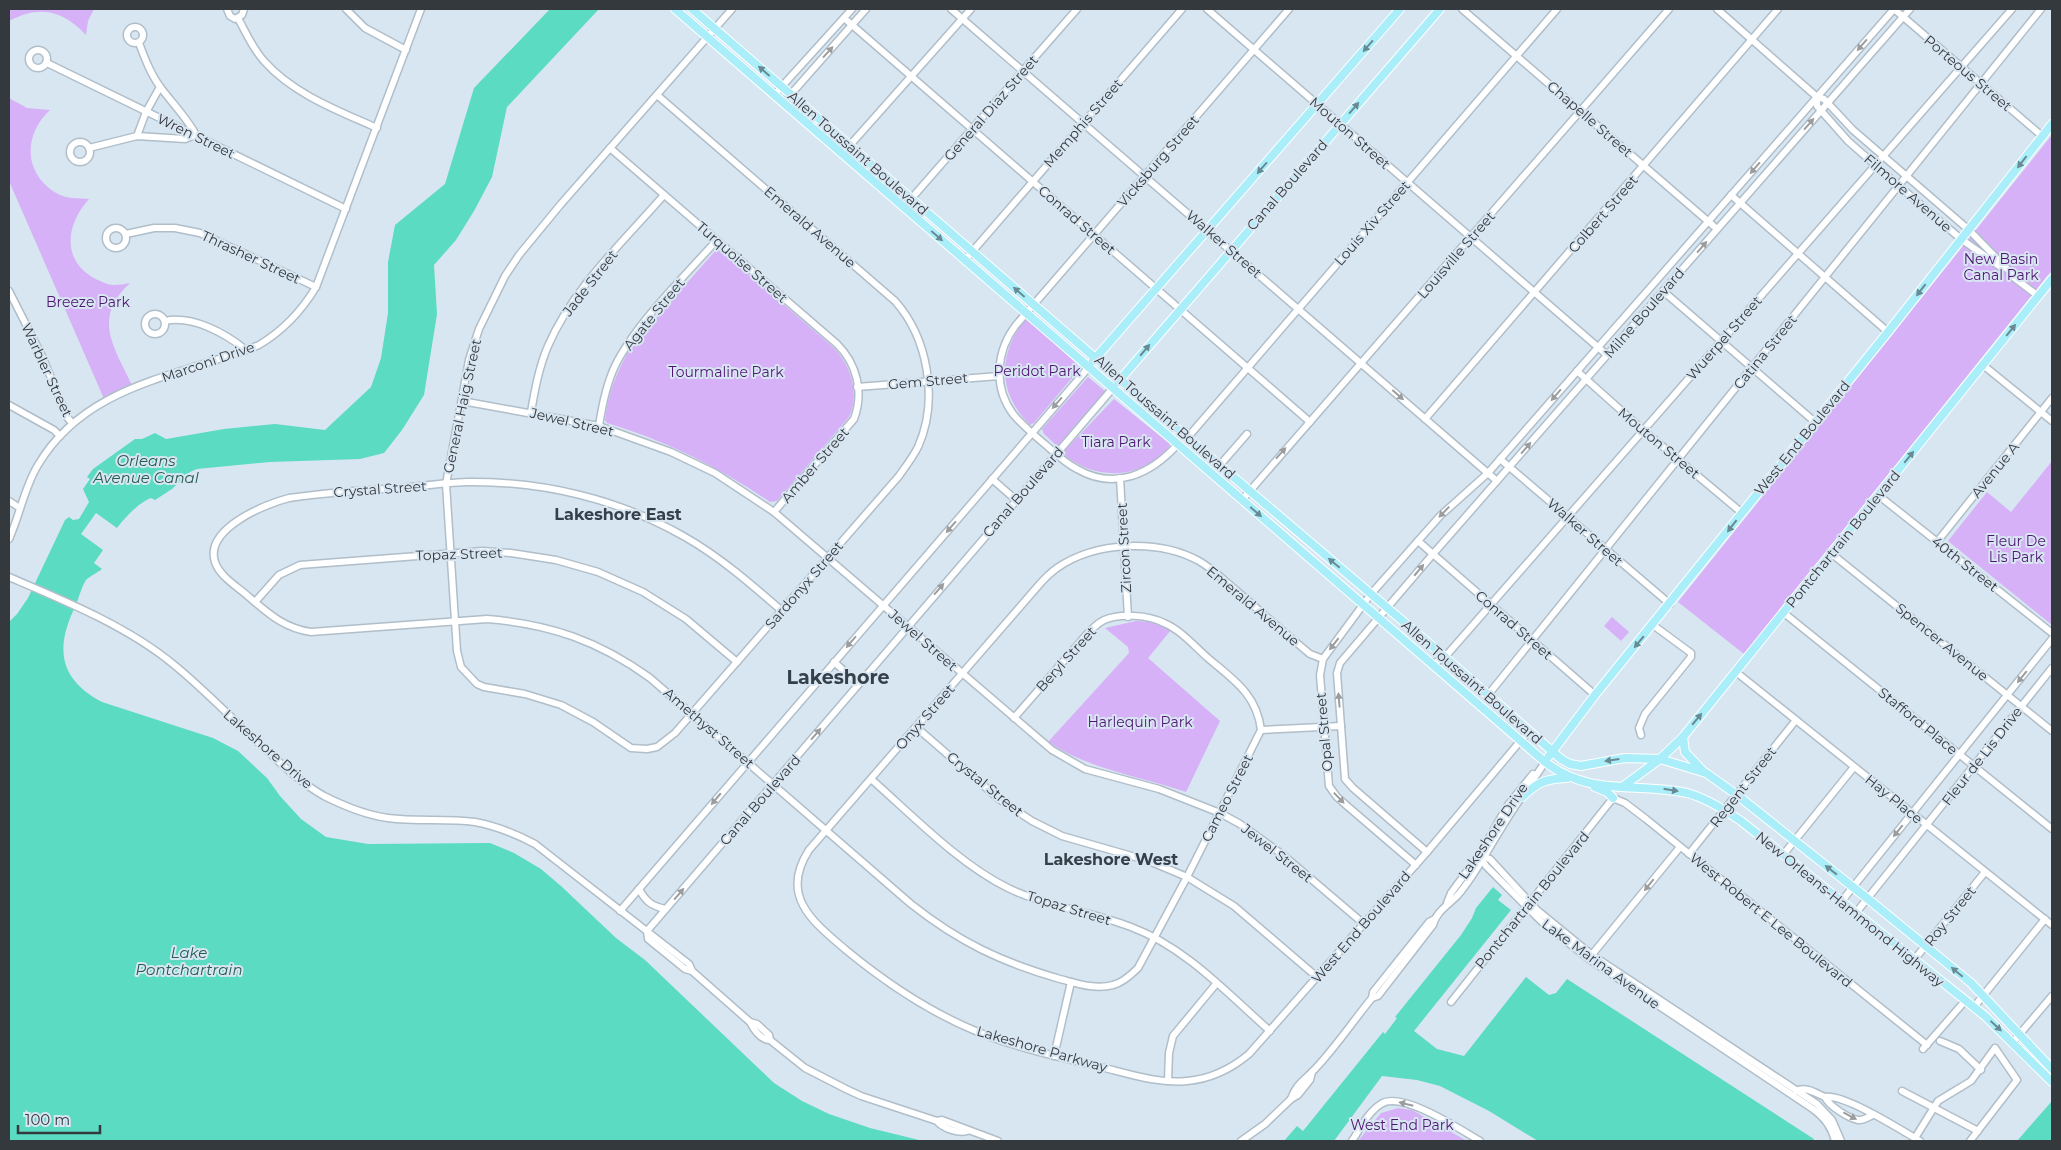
<svg xmlns="http://www.w3.org/2000/svg" width="2061" height="1150" viewBox="0 0 2061 1150" font-family="Montserrat,sans-serif">
<style>
.green{fill:#d7b1f7}
.water{fill:#5adbc2}
.lines{fill:none;stroke-linecap:round;stroke-linejoin:round}
.minor-casing{stroke:#b0bec9;stroke-width:9}
.major-casing{stroke:#fff;stroke-width:10}
.minor{stroke:#fff;stroke-width:6}
.major{stroke:#aaeefa;stroke-width:8}
.oneway{fill:#9a9c9e}
.oneway2{fill:#698a93}
.labels{text-anchor:middle;dominant-baseline:central;stroke-width:4;stroke-linejoin:round;paint-order:stroke}
.street-label{font-size:14px;fill:#34393e;stroke:#d8e6f2}
.park-label{font-size:14px;fill:#4f1572;stroke:#d8e6f2}
.water-label{font-size:15px;font-style:italic;fill:#265c51;stroke:#d8e6f2}
.quarter-label{font-size:16px;font-weight:bold;fill:#35404a;stroke:#d8e6f2}
.district-label{font-size:19px;font-weight:bold;fill:#35404a;stroke:#d8e6f2}
</style>
<rect width="100%" height="100%" fill="#d8e6f2"/>
<!-- green -->
<g class="green">
<path d="M9,9H94L88,21L86,35C62,10 40,5 9,21Z"/>
<path d="M9,98L27,108L50,110C23,135 23,174 58,194C67,199 78,198 89,199C67,223 61,258 92,277C98,280 107,285 114,285C119,285 125,284 130,283C91,319 115,348 133,387L105,401L9,181Z"/>
<path d="M2052,135V270L1744,654L1678,602Z"/>
<path d="M717,249L722,251L834,348C851,365 860,394 849,417L777,501L770,502C719,467 666,441 607,423L605,420C608,392 618,369 632,345Z"/>
<path d="M1025,320H1029L1077,364L1078,368L1077,372L1034,423L1030,425C998,393 997,355 1025,320Z"/>
<path d="M1088,377L1106,392L1058,447L1044,434L1042,429Z"/>
<path d="M1114,399L1170,444C1168,451 1160,457 1154,461C1126,480 1089,476 1063,454L1064,451Z"/>
<path d="M2052,461V625L1948,541L1987,492L2011,512Z"/>
<path d="M1612,617L1629,632L1621,641L1604,626Z"/>
<path d="M1136,621L1156,622L1171,630L1148,658L1220,721L1186,792C1139,776 1091,770 1048,742L1129,653L1128,647L1105,628Z"/>
<path d="M1398,1108L1412,1110L1467,1141H1358L1381,1113Z"/>
</g>
<!-- water -->
<g class="water">
<path d="M550,9H599L507,107L492,177L474,211L456,240L434,265L437,314L424,395L402,430L384,453L360,459L270,462L197,469L190,472L172,489L155,500L151,498C139,502 123,520 117,528L96,513L81,534L103,550L94,563L102,569C97,573 90,576 86,580C83,584 78,599 76,605C55,647 58,679 102,702L213,738L238,751L267,778L280,796L301,819L326,837L368,844L490,843L514,853L541,869L561,886L616,938L645,960L774,1083L802,1101L829,1114L870,1128L923,1141H9V622L17,614L28,598L65,520L69,517L73,520L79,519L89,502L83,489L90,479L87,477L93,469L135,439H142L155,433L166,439L224,429L275,424L325,430L371,387L381,358L388,313V262L395,225L445,184L474,88Z"/>
<path d="M1493,887L1502,895L1498,900L1511,910L1414,1031L1437,1049L1464,1056L1526,977L1549,995L1556,993L1567,979L1814,1139L1813,1141H1538L1489,1111L1440,1086L1417,1080L1382,1076L1334,1141H1284L1297,1126L1303,1131L1383,1032L1385,1034L1397,1018L1395,1017L1461,935L1472,918L1476,908Z"/>
<path d="M2052,1101V1141H2017Z"/>
</g>
<g class="lines">
<defs>
<g id="minor">
<path d="M227,9L230,16L235,19L242,15L244,9"/>
<path d="M346,9L365,28L406,50"/>
<path d="M951,9L1497,481"/>
<path d="M1207,9L1607,355"/>
<path d="M1462,9L1717,229"/>
<path d="M1717,9L1817,97L1824,99L1853,130L1969,230L2015,277"/>
<path d="M1894,9L2042,136"/>
<path d="M238,18C246,33 253,49 264,61C293,94 339,111 377,128"/>
<path d="M844,18L1310,422"/>
<circle cx="135" cy="35" r="8"/>
<circle cx="38" cy="59" r="9"/>
<path d="M47,63L346,209"/>
<path d="M775,94L852,9"/>
<path d="M657,95L895,301C928,338 939,400 918,447C913,457 906,466 899,476L675,733L657,747L647,749L631,748L593,722L561,705L525,694L484,687L477,684L461,667L457,651L446,484L469,360L479,329L505,276L519,255L561,204L732,9"/>
<path d="M1817,97V106L1848,141L1899,186L1961,239L2002,268"/>
<path d="M784,102L866,9"/>
<path d="M137,136L146,112L160,87"/>
<circle cx="80" cy="152" r="10"/>
<path d="M89,148L137,136L185,139L196,135C187,118 173,104 161,88C151,75 145,59 139,43"/>
<path d="M610,148L837,344C857,364 864,392 854,419L774,512"/>
<path d="M843,153L971,9"/>
<path d="M1731,195L1888,332"/>
<path d="M904,207L1077,9"/>
<circle cx="116" cy="238" r="10"/>
<path d="M126,234L154,228H175L200,233L316,287"/>
<path d="M965,260L1182,9"/>
<path d="M2012,276L2038,296"/>
<path d="M9,291L42,356L67,417L72,423"/>
<path d="M1663,291L1815,422"/>
<circle cx="155" cy="324" r="10"/>
<path d="M165,321C192,315 225,333 246,350"/>
<path d="M1983,365L2052,421"/>
<path d="M1577,371L1643,430L1742,513"/>
<path d="M857,387L999,376"/>
<path d="M462,401L599,426L671,452L715,473L774,512L1052,750L1085,769L1159,789L1220,813L1240,824L1283,855L1364,924"/>
<path d="M9,405L54,430L60,436"/>
<path d="M531,412C535,389 539,367 548,346C573,288 623,242 664,195"/>
<path d="M1425,419L1778,9"/>
<path d="M599,426C602,406 606,385 615,366C636,323 684,277 716,241"/>
<path d="M1188,437L1557,9"/>
<path d="M1178,444C1151,474 1115,491 1077,469C1065,463 1056,454 1047,446C1035,436 1023,426 1013,414C993,387 996,351 1016,325L1289,9"/>
<path d="M1500,459L1670,604"/>
<path d="M1220,465L1247,434"/>
<path d="M1120,478L1128,617"/>
<path d="M992,479L1016,500"/>
<path d="M1878,495L2052,633"/>
<path d="M1242,500L1669,9"/>
<path d="M9,501L20,508"/>
<path d="M9,539C20,515 24,488 38,465C86,384 178,377 259,345C284,330 301,312 316,287L421,9"/>
<path d="M1418,541L1595,695"/>
<path d="M1937,542L2052,398"/>
<path d="M1832,554L2052,731"/>
<path d="M9,577C63,600 127,626 173,664C204,689 232,719 262,746C281,764 301,783 324,796C344,806 365,815 388,818C417,822 446,818 475,822C497,826 516,834 535,844L689,964L692,971L750,1022C754,1030 761,1040 770,1040L805,1068L846,1089L861,1096L937,1121L942,1120L998,1141"/>
<path d="M255,602L279,575L300,565L483,551L511,553L556,560L598,572L643,592L686,619L737,662"/>
<path d="M782,611C751,584 720,557 685,537C619,499 543,481 467,482C444,483 421,486 399,488C362,490 325,493 289,498C265,504 204,529 215,562C220,577 238,587 249,597C269,614 284,628 311,632L487,619C550,624 599,641 650,678L911,904C959,942 1001,962 1060,979C1076,983 1095,990 1113,985C1122,983 1131,975 1138,968L1187,877L1261,730"/>
<path d="M1784,613L2052,829"/>
<path d="M1323,659L1310,654C1286,634 1262,613 1238,592C1226,582 1213,569 1199,561C1159,539 1096,541 1057,568C1050,573 1044,579 1038,586L809,850C779,896 813,922 846,950C886,983 929,1012 978,1032C1017,1048 1060,1057 1101,1067C1129,1074 1159,1084 1187,1081C1210,1079 1231,1069 1249,1054L1427,852L1528,732"/>
<path d="M834,662L859,684"/>
<path d="M1433,664L1445,657L2012,9"/>
<path d="M1736,672L2052,925"/>
<path d="M1488,695L2041,9"/>
<path d="M1014,718C1034,695 1054,672 1074,649C1083,639 1092,626 1104,620C1120,613 1149,615 1164,623C1181,630 1195,647 1209,659C1234,680 1257,695 1261,730"/>
<path d="M916,727L999,799L1032,821L1062,836L1149,861L1187,877L1234,906L1317,977"/>
<path d="M1261,730L1341,726"/>
<path d="M1641,735L1639,728L1645,714L1691,657V653L1653,625"/>
<path d="M871,779C912,815 959,864 1008,888C1047,907 1090,911 1131,927C1185,947 1227,993 1270,1031"/>
<path d="M1427,852L1353,788L1345,779L1337,673L1340,663L1433,554L1910,9"/>
<path d="M1689,854L1796,720"/>
<path d="M1479,855L1490,859L1537,910L1592,955L1817,1104L1832,1120L1841,1141"/>
<path d="M1479,855L1486,866L1543,923L1589,959L1813,1109C1824,1117 1832,1127 1835,1141"/>
<path d="M1783,855L1854,767"/>
<path d="M1416,865L1346,805L1337,797L1329,786L1320,675L1323,659L1371,594L1440,516L1488,473L1894,9"/>
<path d="M639,889C646,902 652,906 665,909"/>
<path d="M1841,902L2052,639"/>
<path d="M1447,903L1451,893L1479,855L1508,805L1533,774"/>
<path d="M620,911L1089,367"/>
<path d="M1855,914L2052,668"/>
<path d="M647,931L1113,388"/>
<path d="M647,931L648,939L685,969L692,971"/>
<path d="M1590,957L1680,847"/>
<path d="M1914,960L1985,872"/>
<path d="M1372,998L1378,996L1433,925C1436,912 1448,905 1457,896C1474,877 1485,854 1499,832C1513,808 1530,785 1545,762"/>
<path d="M1451,1002L1613,798L1625,803L1646,819L1927,1045"/>
<path d="M1974,1007L2045,919"/>
<path d="M750,1022L757,1024L769,1035L770,1040"/>
<path d="M1940,1041L1959,1049L1981,1070"/>
<path d="M2013,1042L2052,996"/>
<path d="M1923,1049L1965,1001"/>
<path d="M1054,1056L1071,982"/>
<path d="M1168,1081L1169,1053L1173,1036L1216,984"/>
<path d="M1796,1091C1806,1086 1815,1093 1825,1097"/>
<path d="M1902,1091L1978,1131"/>
<path d="M1291,1099C1295,1086 1303,1081 1312,1072C1333,1051 1353,1021 1372,998L1373,992L1429,922L1435,919"/>
<path d="M1873,1115C1868,1117 1863,1121 1858,1120C1848,1118 1829,1106 1825,1097C1845,1094 1901,1130 1920,1141"/>
<path d="M937,1121C942,1128 959,1134 967,1131"/>
<path d="M1915,1138L1938,1101L1971,1081L1995,1048L2017,1080L1970,1141"/>
<path d="M1241,1141L1265,1124L1291,1099L1298,1095L1310,1080L1312,1072"/>
<path d="M1352,1141C1360,1129 1368,1112 1381,1104C1401,1090 1461,1130 1480,1141"/>
</g>
<g id="major">
<path d="M675,9L1545,762C1591,797 1634,782 1687,793C1706,798 1725,810 1741,821L1985,1016L2052,1082"/>
<path d="M692,9L1197,446L1438,651L1561,759L1570,764L1581,766L1625,758L1660,759L1706,773L1737,795L1868,899L1971,983L2052,1069"/>
<path d="M1093,361L1400,9"/>
<path d="M1118,382L1440,9"/>
<path d="M1683,737L1685,752L1704,772"/>
<path d="M1549,756L1595,695L1888,332L2052,124"/>
<path d="M1595,787L1607,792L1613,798"/>
<path d="M1622,787L1660,759L1683,737L2052,279"/>
<path d="M1522,797C1538,782 1545,779 1567,778"/>
</g>
</defs>
<!-- minor casing -->
<use href="#minor" class="minor-casing"/>
<!-- major casing -->
<use href="#major" class="major-casing"/>
<!-- minor -->
<use href="#minor" class="minor"/>
<!-- major -->
<use href="#major" class="major"/>
</g>
<!-- one-way arrows -->
<defs><path id="oneway-solid" d="M-6-.8H1V-3.2L6.5 0L1 3.2V.8H-6Z" transform="scale(1.25)"/></defs>
<g class="oneway">
<use href="#oneway-solid" transform="translate(1862 45) rotate(131)"/>
<use href="#oneway-solid" transform="translate(828 52) rotate(-48)"/>
<use href="#oneway-solid" transform="translate(1809 124) rotate(-49)"/>
<use href="#oneway-solid" transform="translate(1755 168) rotate(131)"/>
<use href="#oneway-solid" transform="translate(1702 247) rotate(-49)"/>
<use href="#oneway-solid" transform="translate(1398 395) rotate(41)"/>
<use href="#oneway-solid" transform="translate(1556 395) rotate(131)"/>
<use href="#oneway-solid" transform="translate(1057 403) rotate(131)"/>
<use href="#oneway-solid" transform="translate(1526 448) rotate(-49)"/>
<use href="#oneway-solid" transform="translate(1281 453) rotate(-48)"/>
<use href="#oneway-solid" transform="translate(1444 512) rotate(134)"/>
<use href="#oneway-solid" transform="translate(951 527) rotate(131)"/>
<use href="#oneway-solid" transform="translate(1419 570) rotate(-50)"/>
<use href="#oneway-solid" transform="translate(939 589) rotate(-49)"/>
<use href="#oneway-solid" transform="translate(851 642) rotate(131)"/>
<use href="#oneway-solid" transform="translate(1334 644) rotate(128)"/>
<use href="#oneway-solid" transform="translate(2022 677) rotate(129)"/>
<use href="#oneway-solid" transform="translate(1339 700) rotate(-95)"/>
<use href="#oneway-solid" transform="translate(816 734) rotate(-49)"/>
<use href="#oneway-solid" transform="translate(1339 798) rotate(46)"/>
<use href="#oneway-solid" transform="translate(716 799) rotate(130)"/>
<use href="#oneway-solid" transform="translate(1898 831) rotate(129)"/>
<use href="#oneway-solid" transform="translate(1649 885) rotate(129)"/>
<use href="#oneway-solid" transform="translate(679 894) rotate(-49)"/>
<use href="#oneway-solid" transform="translate(1406 1104) rotate(-166)"/>
<use href="#oneway-solid" transform="translate(1850 1116) rotate(28)"/>
</g>
<g class="oneway2">
<use href="#oneway-solid" transform="translate(1368 46) rotate(131)"/>
<use href="#oneway-solid" transform="translate(764 71) rotate(-139)"/>
<use href="#oneway-solid" transform="translate(1354 108) rotate(-49)"/>
<use href="#oneway-solid" transform="translate(2022 162) rotate(128)"/>
<use href="#oneway-solid" transform="translate(1262 168) rotate(131)"/>
<use href="#oneway-solid" transform="translate(937 236) rotate(41)"/>
<use href="#oneway-solid" transform="translate(1921 290) rotate(128)"/>
<use href="#oneway-solid" transform="translate(1019 292) rotate(-139)"/>
<use href="#oneway-solid" transform="translate(2011 330) rotate(-51)"/>
<use href="#oneway-solid" transform="translate(1145 350) rotate(-50)"/>
<use href="#oneway-solid" transform="translate(1909 457) rotate(-51)"/>
<use href="#oneway-solid" transform="translate(1256 512) rotate(41)"/>
<use href="#oneway-solid" transform="translate(1732 526) rotate(128)"/>
<use href="#oneway-solid" transform="translate(1334 563) rotate(-140)"/>
<use href="#oneway-solid" transform="translate(1639 642) rotate(130)"/>
<use href="#oneway-solid" transform="translate(1697 719) rotate(-50)"/>
<use href="#oneway-solid" transform="translate(1612 760) rotate(172)"/>
<use href="#oneway-solid" transform="translate(1671 790) rotate(9)"/>
<use href="#oneway-solid" transform="translate(1831 870) rotate(-142)"/>
<use href="#oneway-solid" transform="translate(1957 972) rotate(-140)"/>
<use href="#oneway-solid" transform="translate(1996 1026) rotate(43)"/>
</g>
<g class="labels">
<!-- street labels -->
<g class="street-label">
<text transform="translate(1968 73) rotate(40)">Porteous Street</text>
<text transform="translate(991 108) rotate(-49)">General Diaz Street</text>
<text transform="translate(1590 119) rotate(41)">Chapelle Street</text>
<text transform="translate(1083 123) rotate(-49)">Memphis Street</text>
<text transform="translate(1350 133) rotate(41)">Mouton Street</text>
<text transform="translate(196 136) rotate(26)">Wren Street</text>
<text transform="translate(858 153) rotate(41)">Allen Toussaint Boulevard</text>
<text transform="translate(1158 161) rotate(-49)">Vicksburg Street</text>
<text transform="translate(1287 185) rotate(-49)">Canal Boulevard</text>
<text transform="translate(1908 193) rotate(41)">Filmore Avenue</text>
<text transform="translate(1603 214) rotate(-49)">Colbert Street</text>
<text transform="translate(1077 220) rotate(41)">Conrad Street</text>
<text transform="translate(1372 223) rotate(-49)">Louis Xiv Street</text>
<text transform="translate(810 227) rotate(41)">Emerald Avenue</text>
<text transform="translate(1224 244) rotate(41)">Walker Street</text>
<text transform="translate(1456 255) rotate(-49)">Louisville Street</text>
<text transform="translate(251 257) rotate(25)">Thrasher Street</text>
<text transform="translate(742 262) rotate(41)">Turquoise Street</text>
<text transform="translate(590 283) rotate(-52)">Jade Street</text>
<text transform="translate(1644 313) rotate(-49)">Milne Boulevard</text>
<text transform="translate(654 314) rotate(-51)">Agate Street</text>
<text transform="translate(1724 338) rotate(-49)">Wuerpel Street</text>
<text transform="translate(1765 352) rotate(-51)">Catina Street</text>
<text transform="translate(208 362) rotate(-19)">Marconi Drive</text>
<text transform="translate(47 370) rotate(65)">Warbler Street</text>
<text transform="translate(928 381) rotate(-5)">Gem Street</text>
<text transform="translate(462 406) rotate(-78)">General Haig Street</text>
<text transform="translate(1165 417) rotate(41)">Allen Toussaint Boulevard</text>
<text transform="translate(572 422) rotate(13)">Jewel Street</text>
<text transform="translate(1802 438) rotate(-51)">West End Boulevard</text>
<text transform="translate(1659 443) rotate(40)">Mouton Street</text>
<text transform="translate(815 465) rotate(-49)">Amber Street</text>
<text transform="translate(1995 470) rotate(-51)">Avenue A</text>
<text transform="translate(380 489) rotate(-4)">Crystal Street</text>
<text transform="translate(1023 492) rotate(-49)">Canal Boulevard</text>
<text transform="translate(1585 532) rotate(41)">Walker Street</text>
<text transform="translate(1843 539) rotate(-51)">Pontchartrain Boulevard</text>
<text transform="translate(1124 548) rotate(-93)">Zircon Street</text>
<text transform="translate(459 554) rotate(-2)">Topaz Street</text>
<text transform="translate(1965 564) rotate(38)">40th Street</text>
<text transform="translate(804 585) rotate(-49)">Sardonyx Street</text>
<text transform="translate(1253 606) rotate(40)">Emerald Avenue</text>
<text transform="translate(1514 625) rotate(41)">Conrad Street</text>
<text transform="translate(923 640) rotate(41)">Jewel Street</text>
<text transform="translate(1942 642) rotate(39)">Spencer Avenue</text>
<text transform="translate(1066 659) rotate(-48)">Beryl Street</text>
<text transform="translate(1472 682) rotate(41)">Allen Toussaint Boulevard</text>
<text transform="translate(925 717) rotate(-49)">Onyx Street</text>
<text transform="translate(1918 721) rotate(39)">Stafford Place</text>
<text transform="translate(709 728) rotate(41)">Amethyst Street</text>
<text transform="translate(1324 732) rotate(-95)">Opal Street</text>
<text transform="translate(268 749) rotate(41)">Lakeshore Drive</text>
<text transform="translate(1982 756) rotate(-52)">Fleur de Lis Drive</text>
<text transform="translate(985 784) rotate(39)">Crystal Street</text>
<text transform="translate(1743 787) rotate(-52)">Regent Street</text>
<text transform="translate(1227 798) rotate(-63)">Cameo Street</text>
<text transform="translate(1894 799) rotate(39)">Hay Place</text>
<text transform="translate(760 800) rotate(-49)">Canal Boulevard</text>
<text transform="translate(1493 831) rotate(-56)">Lakeshore Drive</text>
<text transform="translate(1277 853) rotate(38)">Jewel Street</text>
<text transform="translate(1532 900) rotate(-51)">Pontchartrain Boulevard</text>
<text transform="translate(1069 908) rotate(17)">Topaz Street</text>
<text transform="translate(1850 909) rotate(39)">New Orleans-Hammond Highway</text>
<text transform="translate(1950 916) rotate(-51)">Roy Street</text>
<text transform="translate(1771 920) rotate(39)">West Robert E Lee Boulevard</text>
<text transform="translate(1361 927) rotate(-49)">West End Boulevard</text>
<text transform="translate(1601 964) rotate(36)">Lake Marina Avenue</text>
<text transform="translate(1042 1049) rotate(16)">Lakeshore Parkway</text>
</g>
<!-- park labels -->
<g class="park-label">
<text x="2001" y="259">New Basin<tspan x="2001" dy="16">Canal Park</tspan></text>
<text x="88" y="302">Breeze Park</text>
<text x="1037" y="371">Peridot Park</text>
<text x="726" y="372">Tourmaline Park</text>
<text x="1116" y="442">Tiara Park</text>
<text x="2016" y="541">Fleur De<tspan x="2016" dy="16">Lis Park</tspan></text>
<text x="1140" y="722">Harlequin Park</text>
<text x="1402" y="1125">West End Park</text>
</g>
<!-- water labels -->
<g class="water-label">
<text x="146" y="460">Orleans<tspan x="146" dy="17">Avenue Canal</tspan></text>
<text x="189" y="952">Lake<tspan x="189" dy="17">Pontchartrain</tspan></text>
</g>
<!-- quarter labels -->
<g class="quarter-label">
<text x="618" y="514">Lakeshore East</text>
<text x="1111" y="859">Lakeshore West</text>
</g>
<!-- district labels -->
<g class="district-label">
<text x="838" y="677">Lakeshore</text>
</g>
</g>
<!-- border -->
<rect width="2061" height="1150" fill="none" stroke="#34393e" stroke-width="20"/>
<!-- scale -->
<path d="M18 1125v8h82v-8" fill="none" stroke="#34393e" stroke-width="2.5"/>
<text x="25" y="1125" font-size="15" fill="#34393e" stroke="#d8e6f2" stroke-width="4" paint-order="stroke">100 m</text>
</svg>
